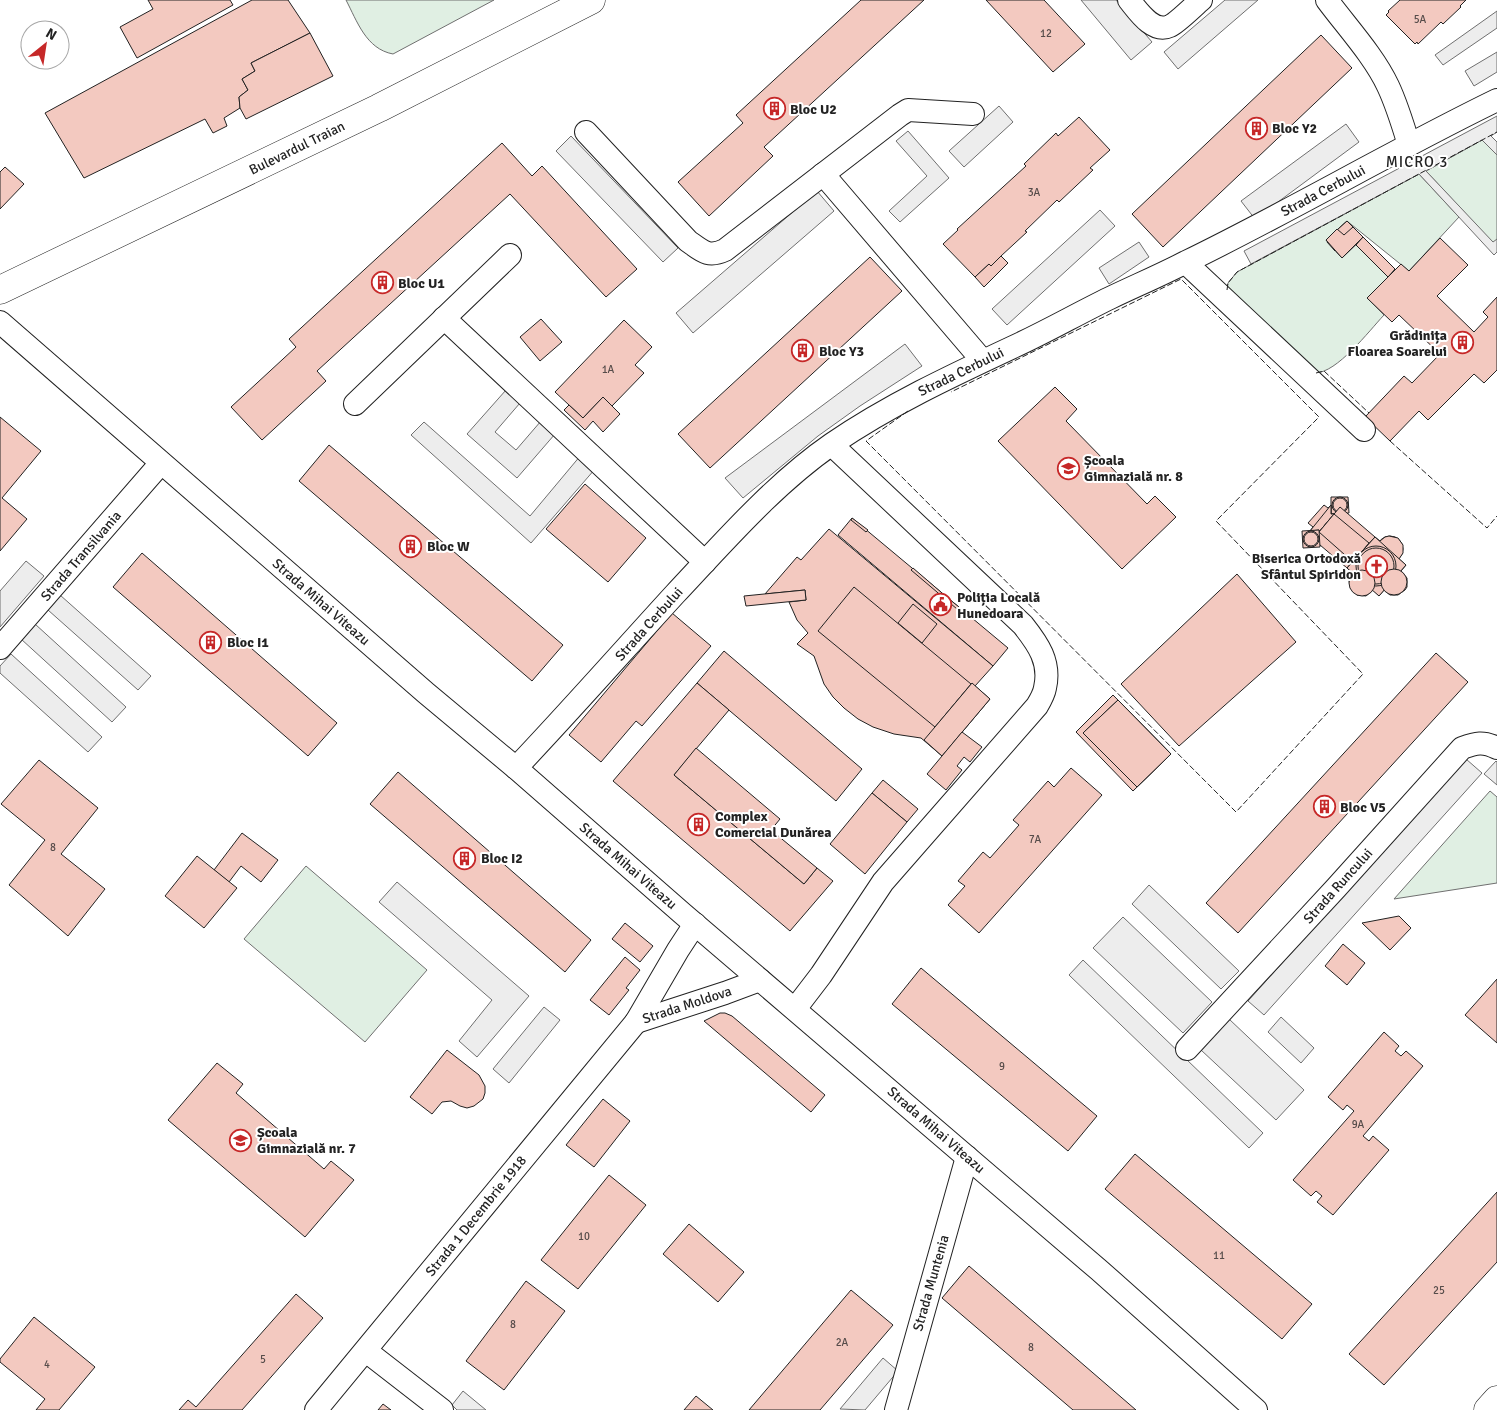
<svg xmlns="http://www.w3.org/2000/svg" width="1497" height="1410" viewBox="0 0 1497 1410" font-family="Signika,sans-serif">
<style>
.green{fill:#e0efe3;stroke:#6f6f6f}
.parking{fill:#ededed;stroke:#6f6f6f}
.building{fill:#f3c9c0;stroke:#222}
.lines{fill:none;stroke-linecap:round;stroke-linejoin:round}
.street-casing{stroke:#222;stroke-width:24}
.secondary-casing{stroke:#222;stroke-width:29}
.primary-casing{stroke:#222;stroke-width:29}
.street{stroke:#fff;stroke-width:22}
.secondary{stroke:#fff;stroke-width:28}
.primary{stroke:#fff;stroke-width:28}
.fence{stroke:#222;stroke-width:1;stroke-dasharray:6 2.5;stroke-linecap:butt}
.labels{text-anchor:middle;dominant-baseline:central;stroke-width:4;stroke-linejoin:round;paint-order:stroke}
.number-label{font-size:11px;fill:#564c4a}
.poi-label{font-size:14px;font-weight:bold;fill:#222;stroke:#fff;text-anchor:start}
.street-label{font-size:14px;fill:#222;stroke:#fff}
.neighbourhood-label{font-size:15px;letter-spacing:1px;fill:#222;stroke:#fff}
</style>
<rect width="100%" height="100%" fill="#fff"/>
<!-- green -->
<g class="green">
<path d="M346,0H494L393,54C366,49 357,21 346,0Z"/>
<path d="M1482,140L1497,155V239L1493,243L1426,171Z"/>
<path d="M1419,174L1459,217L1409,271L1347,221L1326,240L1342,258L1356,245L1388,277L1367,298L1384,315C1369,331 1337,373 1315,373L1227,288L1228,283L1237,272Z"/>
<path d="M1490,791L1497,797V883L1394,899Z"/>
<path d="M306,866L427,970L365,1042L244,939Z"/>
</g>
<!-- parking -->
<g class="parking">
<path d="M1081,0H1116L1152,42L1131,60Z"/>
<path d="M1225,0H1258L1178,69L1164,52Z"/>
<path d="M1497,11V28L1443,65L1435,55Z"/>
<path d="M1497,52V72L1474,86L1465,71Z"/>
<path d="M999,106L1013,122L964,167L949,151Z"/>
<path d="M1497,116V132L1491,136L1497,142V155L1482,140L1426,171L1493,242L1497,239V252L1494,255L1419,174L1251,264L1244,251Z"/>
<path d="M1346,124L1359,142L1255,219L1241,201Z"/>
<path d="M908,131L949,178L900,222L889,211L927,176L896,141Z"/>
<path d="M571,136L678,248L663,262L556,151Z"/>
<path d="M817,191L834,211L693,333L676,313Z"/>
<path d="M1100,210L1115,226L1007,325L992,309Z"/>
<path d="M1139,242L1149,257L1109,284L1099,268Z"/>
<path d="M905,344L922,366L860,406L818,436L743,498L725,478Z"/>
<path d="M506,390L520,403L495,432L516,450L541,421L555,434L517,478L467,434Z"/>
<path d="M424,422L530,516L581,455L595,469L531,543L411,435Z"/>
<path d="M26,561L44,576L0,627V591Z"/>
<path d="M60,595L151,676L138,690L48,610Z"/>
<path d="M35,624L126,707L112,722L21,639Z"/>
<path d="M11,654L102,737L88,752L0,673V666Z"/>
<path d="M1466,759L1482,773L1264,1015L1248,1001Z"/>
<path d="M1496,761L1497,762V785L1484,774Z"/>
<path d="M397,882L529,996L477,1057L459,1041L492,1000L379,902Z"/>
<path d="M1149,885L1239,971L1221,989L1132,904Z"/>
<path d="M1123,917L1212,1002L1183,1033L1093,948Z"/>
<path d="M1083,960L1263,1133L1249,1148L1069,975Z"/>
<path d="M544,1007L560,1020L509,1083L493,1069Z"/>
<path d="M1281,1017L1314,1048L1301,1063L1268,1032Z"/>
<path d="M1229,1019L1304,1090L1276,1120L1201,1050Z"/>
<path d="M883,1358L898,1371L865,1410L840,1409Z"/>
<path d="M463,1391L486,1410H457L452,1405Z"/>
</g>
<!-- building -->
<g class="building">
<path d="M148,0H230L233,5L137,58L120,27L153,9Z"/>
<path d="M252,0H288L310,33L251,63L255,71L242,79L248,90L239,97L240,108L224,118L227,126L213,133L205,119L84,178L45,113Z"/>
<path d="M861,0H924L764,147L773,156L709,216L678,182L743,123L736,115Z"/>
<path d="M986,0H1044L1085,44L1053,72Z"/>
<path d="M1400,0H1466L1460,6L1461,7L1443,24L1441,22L1418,44L1417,42L1415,44L1386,15L1389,12L1388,11Z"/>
<path d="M310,33L333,76L246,119L240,108L239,97L248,90L242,79L255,71L251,63Z"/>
<path d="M1321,35L1352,68L1163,247L1132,214Z"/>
<path d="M1079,117L1110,150L1090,168L1093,170L1059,202L1057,200L1025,231L1027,232L1001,256L991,266L989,264L975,277L943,244L958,230L957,229L1026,166L1024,164L1056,133L1058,136Z"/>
<path d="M502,143L532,176L542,166L637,269L606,297L510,194L317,371L326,381L262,440L231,407L296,347L289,339Z"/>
<path d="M5,167L24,184L0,209V172Z"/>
<path d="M1347,221L1363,237L1353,247L1346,240L1335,251L1327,242L1328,241L1327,239Z"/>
<path d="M1347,221L1363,237L1342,258L1326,240Z"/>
<path d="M1353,227L1363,237L1342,258L1326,240L1337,229L1344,235Z"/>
<path d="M1363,237L1395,269L1388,277L1356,245Z"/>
<path d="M1440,238L1468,265L1437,296L1474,332L1488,317L1483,312L1497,297V370L1484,383L1474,374L1428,420L1419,411L1390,441L1365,417L1404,376L1412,383L1440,354L1399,315L1392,322L1367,298L1401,264L1409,271Z"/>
<path d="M1001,256L1008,263L984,287L975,277L989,264L991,266Z"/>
<path d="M870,257L902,291L710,468L678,434Z"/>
<path d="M541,319L562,342L540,361L520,337Z"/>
<path d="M624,320L652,347L635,365L644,373L612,406L603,397L583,418L555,392Z"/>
<path d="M1055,387L1077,409L1066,421L1147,504L1155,496L1176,517L1122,569L998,441Z"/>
<path d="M603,397L620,414L603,432L593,421L585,430L564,410L569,405L583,418Z"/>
<path d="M0,417L41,451L2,498L27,519L0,551Z"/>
<path d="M329,445L563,645L532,681L299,481Z"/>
<path d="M585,484L646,538L608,582L546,529Z"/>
<path d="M1331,497H1348L1349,513L1331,514Z"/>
<circle cx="1340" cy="505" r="8"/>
<circle cx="1340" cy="505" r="7"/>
<path d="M1324,505L1328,508L1331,505V514H1334L1319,532V530L1310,531L1313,527L1308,523Z"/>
<path d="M1331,505V514H1334L1319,532V530L1310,531Z"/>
<path d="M1340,507L1375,537L1347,568L1313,539Z"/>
<path d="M1334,514L1369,543L1353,562L1319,532Z"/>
<path d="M852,518L1008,648L993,666L838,535Z"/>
<path d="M852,518L868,530L866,532L851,520Z"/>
<path d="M829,529L993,666L975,686L990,699L942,756L921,738L894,734L873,727L858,719L844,708L833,697L824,684L814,656L797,644L808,633L797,620L789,602L806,600L805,590L765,594L797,557L801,560Z"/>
<path d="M1319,530L1320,547L1303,548L1302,531Z"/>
<circle cx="1311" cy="539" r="8"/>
<circle cx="1311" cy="539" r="7"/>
<circle cx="1390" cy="549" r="13"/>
<path d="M1389,536L1398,538L1403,545V553L1399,559L1406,565L1401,571L1407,578V587L1405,590L1398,595H1390L1384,590L1379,596L1373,590L1366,596L1357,595L1351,589L1349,581L1353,573L1347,568L1375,537L1380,541L1385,537Z"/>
<path d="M1375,537L1406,565L1379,596L1347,568Z"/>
<circle cx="1376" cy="566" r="20"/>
<circle cx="1376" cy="566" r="18"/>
<path d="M142,553L337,723L308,756L113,587Z"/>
<path d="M913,568L949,599L959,607L957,609L911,570Z"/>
<circle cx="1394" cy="582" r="13"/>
<circle cx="1362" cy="583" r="13"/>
<path d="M1237,574L1296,642L1179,746L1121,684Z"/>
<path d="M854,587L971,684L935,727L818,631Z"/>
<path d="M805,590L806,600L746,606L744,596Z"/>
<path d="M913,604L937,624L922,643L898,623Z"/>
<path d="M672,613L711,646L642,726L636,721L601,762L569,735Z"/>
<path d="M724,651L862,769L836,801L697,683Z"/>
<path d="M1436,653L1468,682L1238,933L1206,903Z"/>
<path d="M697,683L729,710L674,775L804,884L817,868L833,881L790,931L613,781Z"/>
<path d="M972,683L990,699L942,756L924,740Z"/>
<path d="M1113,695L1171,754L1133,791L1076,732Z"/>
<path d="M1118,700L1171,754L1137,787L1083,733Z"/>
<path d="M1118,700L1171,754L1137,787L1083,733Z"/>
<path d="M962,732L982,747L970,762L964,757L957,766L962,770L946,790L927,774Z"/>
<path d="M696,748L780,819L771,830L817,868L804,884L674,775Z"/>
<path d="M39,760L98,808L61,854L105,889L68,936L9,885L45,840L1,804Z"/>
<path d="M1071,768L1102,795L979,933L948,905L965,886L958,881L983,852L990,858L1019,825L1013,820L1048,781L1054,787Z"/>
<path d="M398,772L591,940L565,972L370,804Z"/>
<path d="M883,780L918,809L907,822L872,793Z"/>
<path d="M872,793L907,822L865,874L830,844Z"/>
<path d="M242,833L278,860L261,882L241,866L229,882L214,870Z"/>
<path d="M197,856L237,888L204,928L165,896Z"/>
<path d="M1399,916L1411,928L1390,950L1362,923Z"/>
<path d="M625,923L653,946L640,962L612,939Z"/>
<path d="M1343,944L1365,963L1347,985L1325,966Z"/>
<path d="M625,957L640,970L626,988L629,990L609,1015L590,1000Z"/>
<path d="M921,968L1097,1116L1068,1151L892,1004Z"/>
<path d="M1497,979V1043L1465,1015Z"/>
<path d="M720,1013H725L732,1016L825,1095L811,1112L704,1021Z"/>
<path d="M1384,1032L1399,1046L1395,1051L1401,1056L1406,1051L1423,1066L1363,1136L1369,1141L1373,1136L1389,1150L1333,1215L1317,1202L1322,1196L1316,1191L1311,1196L1293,1180L1354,1111L1347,1105L1343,1110L1328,1097Z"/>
<path d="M447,1050L479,1075L485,1086V1093L483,1099L474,1106L467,1108L460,1106L451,1101L442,1102L432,1114L410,1097Z"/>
<path d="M217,1063L243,1084L236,1093L324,1169L331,1161L354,1180L305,1237L168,1120Z"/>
<path d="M603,1099L630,1121L594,1167L566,1145Z"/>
<path d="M1135,1154L1312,1304L1282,1339L1105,1189Z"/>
<path d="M609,1175L646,1205L578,1289L541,1260Z"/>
<path d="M1497,1192V1262L1384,1385L1349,1354Z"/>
<path d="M689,1224L744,1272L718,1302L663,1254Z"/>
<path d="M969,1266L1136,1410H1073L942,1298Z"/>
<path d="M526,1281L565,1311L504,1390L466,1361Z"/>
<path d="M851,1290L893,1325L820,1410H749Z"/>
<path d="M296,1294L323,1318L242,1410H179L188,1400L196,1407Z"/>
<path d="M34,1317L95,1367L59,1410H36L45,1399L0,1362V1359Z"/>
<path d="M696,1396L713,1410H684Z"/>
<path d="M383,1404L391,1410H378Z"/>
</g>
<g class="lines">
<defs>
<g id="street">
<path d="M1129,0C1138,11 1153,34 1170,26C1177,23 1194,6 1201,0"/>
<path d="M1327,0C1347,27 1374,56 1388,86C1397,105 1403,125 1409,145"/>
<path d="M586,132L688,241C702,251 708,258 725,250L900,115L908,110L973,114"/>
<path d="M823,174L982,360"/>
<path d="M1186,263L1364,430"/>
<path d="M444,318L705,562"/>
<path d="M0,322L426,693L516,768L683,914L1099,1270L1256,1410"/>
<path d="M355,404L510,255"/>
<path d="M0,648L161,463"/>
<path d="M516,768C570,711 622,652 675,594C723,543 774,484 832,444C889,405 951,376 1013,347C1046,332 1077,314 1110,298C1135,286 1161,275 1186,262C1291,211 1392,151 1497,100"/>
<path d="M795,1009L821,975L883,882L1037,706C1040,701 1044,694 1045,688C1051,662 1038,644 1023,625L832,445"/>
<path d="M636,1022L725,993L760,980"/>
<path d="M1187,1049L1336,888L1462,748C1476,743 1483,741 1497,748"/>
<path d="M366,1351L442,1410"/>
<path d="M316,1410L636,1022L678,950L695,924"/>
<path d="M896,1410L967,1157"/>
</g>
<path id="secondary" d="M1488,1410L1497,1400"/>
<path id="primary" d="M0,290L379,108L591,0"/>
</defs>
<!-- street casing -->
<use href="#street" class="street-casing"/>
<!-- secondary casing -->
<use href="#secondary" class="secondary-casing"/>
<!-- primary casing -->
<use href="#primary" class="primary-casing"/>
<!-- street -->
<use href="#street" class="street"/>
<!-- secondary -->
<use href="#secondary" class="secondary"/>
<!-- primary -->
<use href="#primary" class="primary"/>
<!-- fence -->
<g class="fence">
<path d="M1227,290L1228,283L1237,272L1497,132"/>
<path d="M1316,373L1324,371L1369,413"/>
<path d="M908,411L866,441L1236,812L1363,674L1216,521L1319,417L1181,279L951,392"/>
<path d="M1390,441L1487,528L1497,516"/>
</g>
</g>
<!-- icons -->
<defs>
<symbol id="building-ring" viewBox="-11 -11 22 22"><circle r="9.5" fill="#fff" stroke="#c62828" stroke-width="1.5"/><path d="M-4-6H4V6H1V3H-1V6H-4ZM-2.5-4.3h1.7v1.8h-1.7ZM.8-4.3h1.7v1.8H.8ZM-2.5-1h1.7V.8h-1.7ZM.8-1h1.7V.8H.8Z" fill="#c62828"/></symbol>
<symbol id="school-ring" viewBox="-11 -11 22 22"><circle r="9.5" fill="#fff" stroke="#c62828" stroke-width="1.5"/><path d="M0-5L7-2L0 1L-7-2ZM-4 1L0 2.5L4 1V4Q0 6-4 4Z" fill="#c62828"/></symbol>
<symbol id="church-ring" viewBox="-11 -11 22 22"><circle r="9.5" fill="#fff" stroke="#c62828" stroke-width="1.5"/><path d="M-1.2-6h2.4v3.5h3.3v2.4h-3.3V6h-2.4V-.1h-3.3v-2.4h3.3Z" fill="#c62828"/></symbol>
<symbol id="civic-ring" viewBox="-11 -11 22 22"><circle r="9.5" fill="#fff" stroke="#c62828" stroke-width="1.5"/><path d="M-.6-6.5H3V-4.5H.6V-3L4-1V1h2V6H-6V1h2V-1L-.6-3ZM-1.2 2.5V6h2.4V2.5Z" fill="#c62828"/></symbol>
</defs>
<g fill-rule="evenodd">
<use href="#building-ring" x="762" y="96" width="25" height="25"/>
<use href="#building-ring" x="1244" y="116" width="25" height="25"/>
<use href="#building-ring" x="370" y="270" width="25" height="25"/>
<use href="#building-ring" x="1450" y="330" width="25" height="25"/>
<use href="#building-ring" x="790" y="338" width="25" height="25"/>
<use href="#school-ring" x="1056" y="456" width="25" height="25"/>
<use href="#building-ring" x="398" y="534" width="25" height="25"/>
<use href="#church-ring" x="1364" y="554" width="25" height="25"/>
<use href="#civic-ring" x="928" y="592" width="25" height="25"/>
<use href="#building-ring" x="198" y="630" width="25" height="25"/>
<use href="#building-ring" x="1312" y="794" width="25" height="25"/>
<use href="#building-ring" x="686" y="812" width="25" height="25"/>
<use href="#building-ring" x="452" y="846" width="25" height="25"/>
<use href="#school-ring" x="228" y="1128" width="25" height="25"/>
</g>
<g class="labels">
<!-- number labels -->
<g class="number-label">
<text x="1420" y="19">5A</text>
<text x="1046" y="33">12</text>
<text x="1034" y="192">3A</text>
<text x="608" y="369">1A</text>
<text x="1035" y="839">7A</text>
<text x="53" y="847">8</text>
<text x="1002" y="1066">9</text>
<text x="1358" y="1124">9A</text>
<text x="584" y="1236">10</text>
<text x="1219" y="1255">11</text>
<text x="1439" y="1290">25</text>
<text x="513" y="1324">8</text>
<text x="842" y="1342">2A</text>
<text x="1031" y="1347">8</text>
<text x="263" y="1359">5</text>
<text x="47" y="1364">4</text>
</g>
<!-- poi labels -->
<g class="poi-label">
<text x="790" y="109">Bloc U2</text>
<text x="1272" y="128">Bloc Y2</text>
<text x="398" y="283">Bloc U1</text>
<text x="1447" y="335" text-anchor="end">Grădinița<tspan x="1447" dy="16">Floarea Soarelui</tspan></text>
<text x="819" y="351">Bloc Y3</text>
<text x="1084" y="460">Școala<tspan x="1084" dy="16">Gimnazială nr. 8</tspan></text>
<text x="427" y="546">Bloc W</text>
<text x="1361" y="558" text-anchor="end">Biserica Ortodoxă<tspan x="1361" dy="16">Sfântul Spiridon</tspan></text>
<text x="957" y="597">Poliția Locală<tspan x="957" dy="16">Hunedoara</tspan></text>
<text x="227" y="642">Bloc I1</text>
<text x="1340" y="807">Bloc V5</text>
<text x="715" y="816">Complex<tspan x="715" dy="16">Comercial Dunărea</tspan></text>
<text x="481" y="858">Bloc I2</text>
<text x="257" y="1132">Școala<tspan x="257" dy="16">Gimnazială nr. 7</tspan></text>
</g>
<!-- street labels -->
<g class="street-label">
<text transform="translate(297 148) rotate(-26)">Bulevardul Traian</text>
<text transform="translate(1323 191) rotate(-28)">Strada Cerbului</text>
<text transform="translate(961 372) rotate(-26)">Strada Cerbului</text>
<text transform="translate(81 556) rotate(-49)">Strada Transilvania</text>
<text transform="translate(321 602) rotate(41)">Strada Mihai Viteazu</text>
<text transform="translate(649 624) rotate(-48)">Strada Cerbului</text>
<text transform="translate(628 866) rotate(41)">Strada Mihai Viteazu</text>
<text transform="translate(1338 886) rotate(-48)">Strada Runcului</text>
<text transform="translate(687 1005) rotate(-18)">Strada Moldova</text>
<text transform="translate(936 1130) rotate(41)">Strada Mihai Viteazu</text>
<text transform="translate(476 1216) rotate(-51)">Strada 1 Decembrie 1918</text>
<text transform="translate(931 1283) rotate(-74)">Strada Muntenia</text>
</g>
<!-- neighbourhood labels -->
<g class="neighbourhood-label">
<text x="1417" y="162">MICRO 3</text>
</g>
</g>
<!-- north arrow -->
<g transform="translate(45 45) rotate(30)"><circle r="24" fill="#ffffff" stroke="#a7a7a7"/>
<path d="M0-4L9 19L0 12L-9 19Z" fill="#c62828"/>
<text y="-8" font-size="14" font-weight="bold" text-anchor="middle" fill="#222222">N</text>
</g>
</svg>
